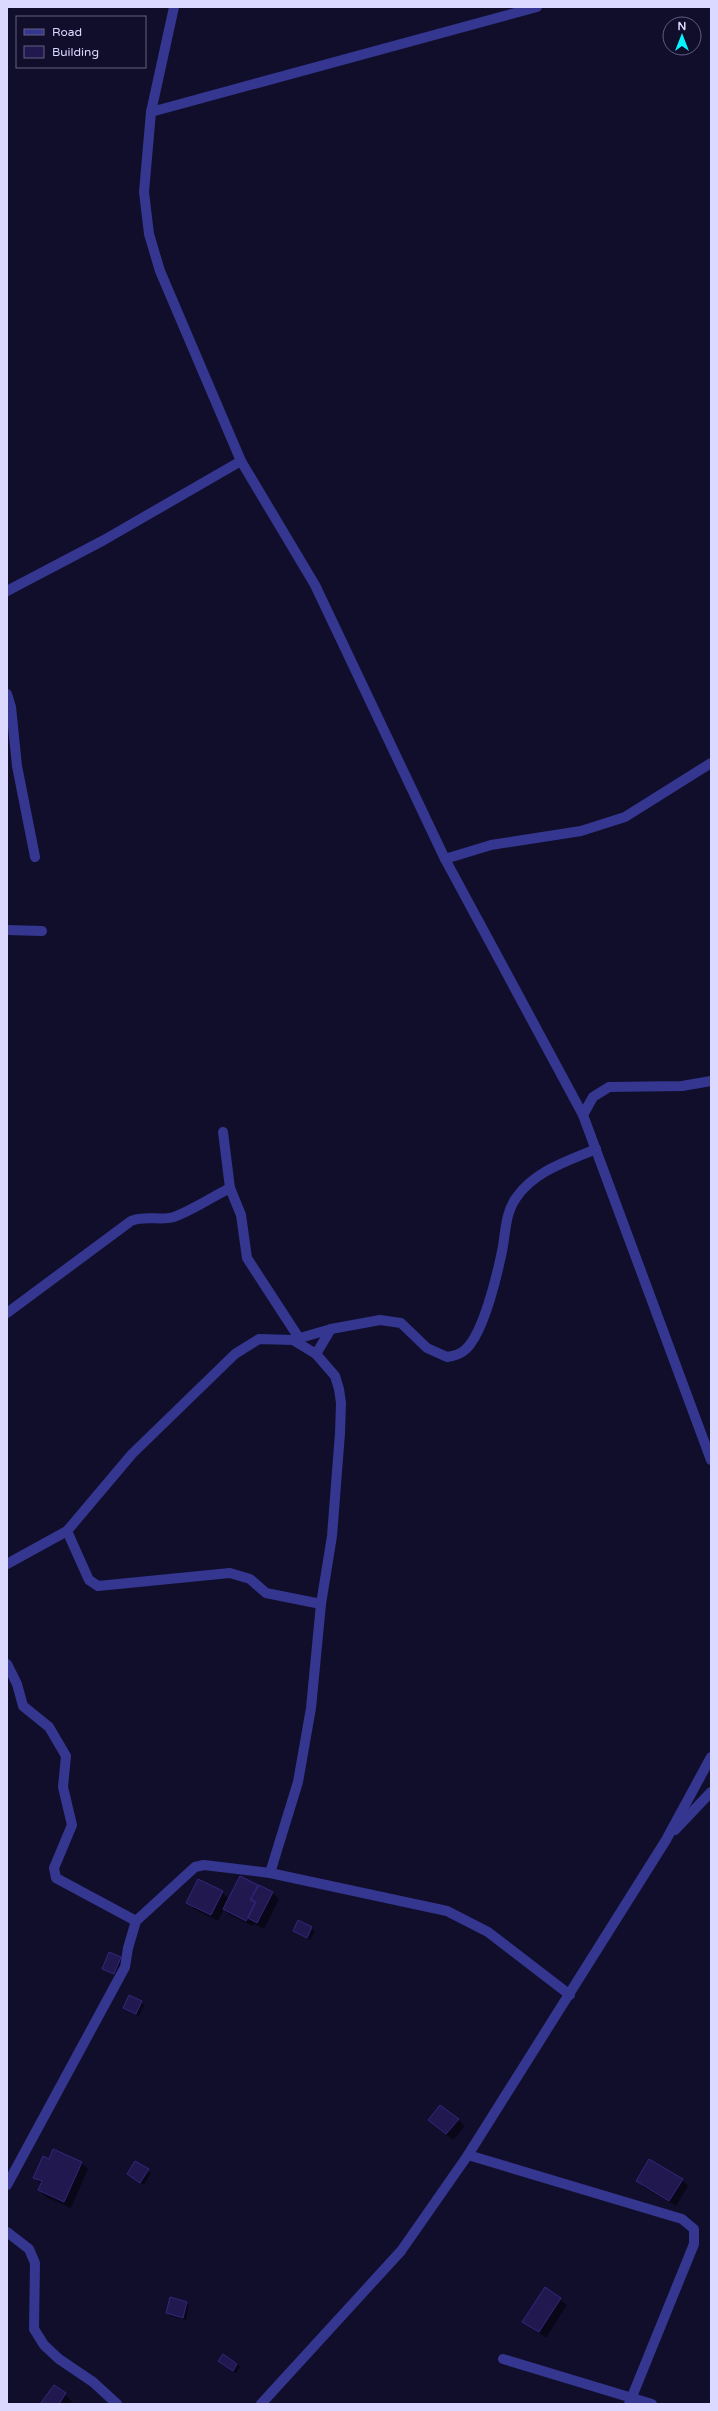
<svg xmlns="http://www.w3.org/2000/svg" width="718" height="2411" viewBox="0 0 718 2411" font-family="'Varela Round',sans-serif">
<style>
.shadow{fill:#0007}
.building{fill:#20184f;stroke:#33277e}
.lines{fill:none;stroke-linecap:round;stroke-linejoin:round}
.minor{stroke:#343690;stroke-width:10}
</style>
<rect width="100%" height="100%" fill="#110e2c"/>
<!-- shadow -->
<g class="shadow">
<path d="M257,1885L272,1892L279,1899L264,1929L254,1924L252,1926L230,1915L224,1909L218,1921L194,1909L188,1903L222,1892L229,1899Z"/>
<path d="M312,1928L315,1931L310,1940L294,1931Z"/>
<path d="M120,1958L123,1961L117,1976L103,1969Z"/>
<path d="M141,2002L144,2005L139,2016L124,2007Z"/>
<path d="M458,2120L465,2126L453,2140L436,2126Z"/>
<path d="M49,2160L81,2162L88,2169L71,2208L46,2197L39,2190L41,2184L34,2177Z"/>
<path d="M148,2170L151,2173L144,2185L128,2174Z"/>
<path d="M682,2179L688,2186L676,2206L643,2187L637,2181Z"/>
<path d="M545,2288L567,2305L546,2338L524,2321Z"/>
<path d="M186,2302L189,2306L186,2320L170,2316L167,2313Z"/>
<path d="M223,2364H237L240,2367L236,2373Z"/>
<path d="M54,2386L72,2401L70,2404H41Z"/>
</g>
<!-- building -->
<g class="building">
<path d="M240,1876L258,1885L250,1900L255,1902L246,1921L223,1909Z"/>
<path d="M198,1879L223,1891L211,1915L186,1903Z"/>
<path d="M259,1885L273,1892L257,1923L248,1918L256,1902L251,1899Z"/>
<path d="M298,1920L312,1927L307,1938L293,1931Z"/>
<path d="M109,1952L121,1957L114,1974L102,1969Z"/>
<path d="M129,1995L142,2001L136,2014L123,2008Z"/>
<path d="M440,2105L459,2119L446,2134L428,2120Z"/>
<path d="M53,2149L82,2162L64,2202L38,2190L42,2181L33,2178L43,2156L49,2159Z"/>
<path d="M649,2159L683,2179L669,2201L636,2181Z"/>
<path d="M135,2161L149,2169L140,2183L127,2174Z"/>
<path d="M545,2287L561,2298L539,2332L522,2322Z"/>
<path d="M170,2297L187,2302L183,2318L166,2313Z"/>
<path d="M223,2354L237,2364L233,2371L218,2361Z"/>
<path d="M54,2385L66,2393L59,2404H40Z"/>
</g>
<g class="lines">
<!-- minor -->
<g class="minor">
<path d="M174,7L151,112L144,192L149,234L160,271L241,461L315,585L445,859L583,1115L711,1460"/>
<path d="M151,112L537,7"/>
<path d="M7,591L104,540L241,461"/>
<path d="M7,694L11,707L17,766L35,857"/>
<path d="M445,859L491,845L581,831L625,817L711,763"/>
<path d="M7,930L42,931"/>
<path d="M583,1115L593,1097L609,1087L682,1086L711,1081"/>
<path d="M223,1132L230,1188L241,1215L247,1258L299,1338"/>
<path d="M7,1313L131,1221C145,1215 160,1221 174,1217C193,1210 212,1197 230,1188"/>
<path d="M316,1354L331,1329"/>
<path d="M67,1531L89,1580L98,1586L230,1573L250,1579L266,1593L321,1604"/>
<path d="M7,1564L67,1531L132,1454L235,1354L259,1339L293,1340L331,1329L380,1320L401,1323L427,1348L447,1357C454,1356 461,1354 466,1349C483,1333 496,1279 501,1256C506,1236 504,1215 516,1198C534,1171 568,1161 596,1149"/>
<path d="M7,1664L17,1684L23,1706L49,1727L66,1756L63,1787L72,1825L54,1868L56,1878L136,1921"/>
<path d="M675,1830L711,1792"/>
<path d="M270,1873L298,1782L311,1708L321,1604L332,1536L340,1433L341,1403L339,1389L335,1376L316,1354L293,1340"/>
<path d="M468,2155L682,2219L694,2229V2244L629,2404"/>
<path d="M7,2185L125,1967L128,1948L136,1921L195,1867L204,1865L270,1873L447,1911L488,1932L570,1995"/>
<path d="M7,2232L29,2249L35,2263L34,2329L44,2345L59,2359L93,2382L117,2404"/>
<path d="M503,2359L652,2404"/>
<path d="M261,2404L401,2251L468,2155L666,1840L711,1757"/>
</g>
</g>
<!-- border -->
<rect width="718" height="2411" fill="none" stroke="#dbd9ff" stroke-width="16"/>
<!-- legend -->
<rect x="16" y="16" width="130" height="52" fill="#110e2c" stroke="#625f80"/>
<rect x="24" y="29" width="20" height="6" fill="#343690" stroke="#625f80"/>
<text x="52" y="36" font-size="12" fill="#dbd9ff">Road</text>
<rect x="24" y="46" width="20" height="12" fill="#20184f" stroke="#625f80"/>
<text x="52" y="56" font-size="12" fill="#dbd9ff">Building</text>
<!-- north arrow -->
<g transform="translate(682 36)"><circle r="19" fill="#110e2c" stroke="#625f80"/>
<path d="M0-3L7 15L0 10L-7 15Z" fill="#05f5ff"/>
<text y="-6" font-size="11" font-weight="bold" text-anchor="middle" fill="#dbd9ff">N</text>
</g>
</svg>
